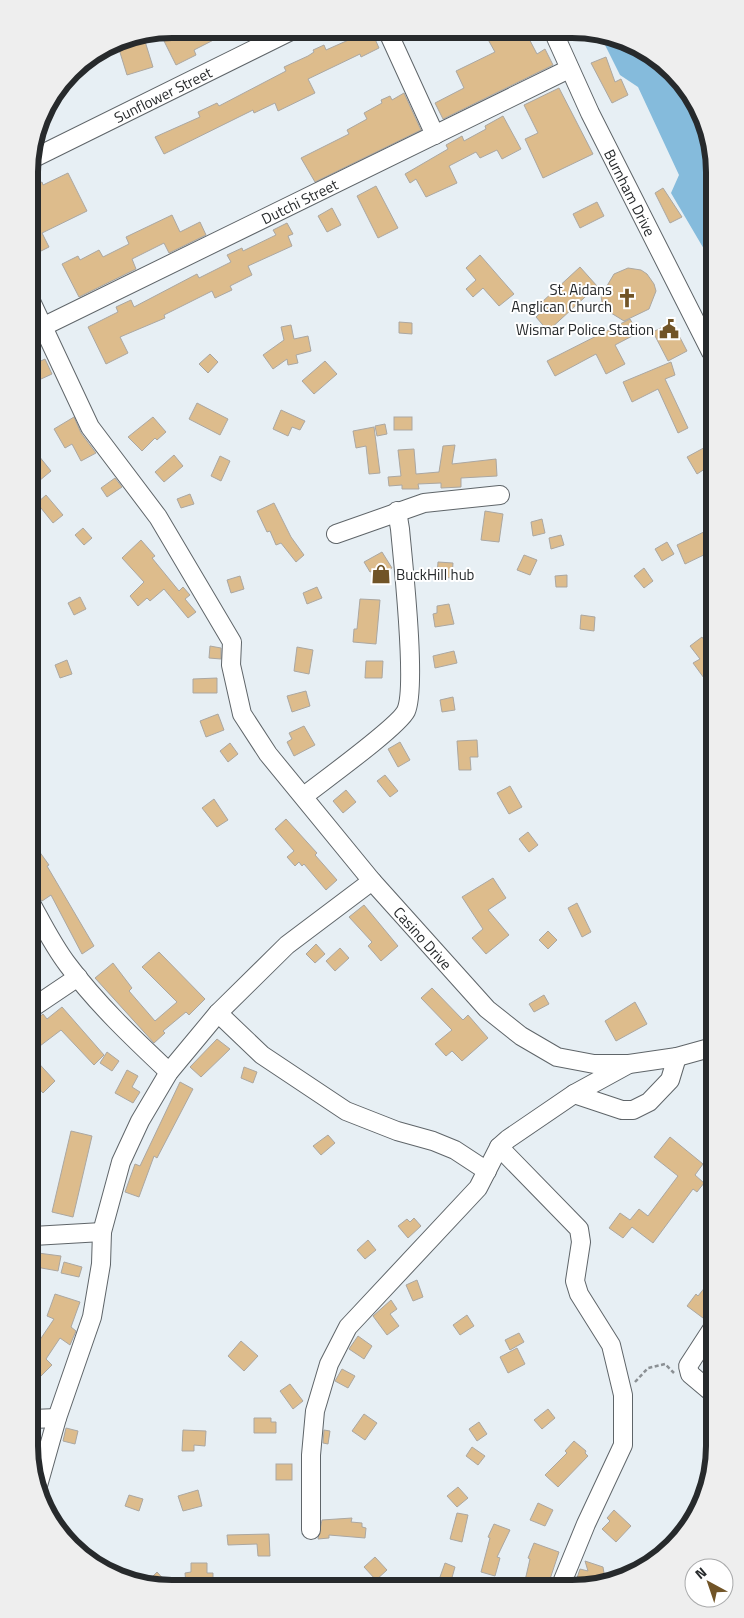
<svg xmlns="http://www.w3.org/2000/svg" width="744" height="1618" viewBox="0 0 744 1618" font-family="'Titillium Web',sans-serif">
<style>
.water{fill:#85bbdc}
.building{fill:#ddbc8c;stroke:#aba7a1}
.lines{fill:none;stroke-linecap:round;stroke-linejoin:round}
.minor-casing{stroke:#5f6569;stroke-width:20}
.path{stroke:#8b9094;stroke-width:2.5;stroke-dasharray:4 2.5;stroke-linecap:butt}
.minor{stroke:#fff;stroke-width:18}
.labels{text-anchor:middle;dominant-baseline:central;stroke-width:4;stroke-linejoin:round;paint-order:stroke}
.street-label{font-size:15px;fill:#272a2c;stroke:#fff}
.poi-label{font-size:15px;fill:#272a2c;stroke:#fff;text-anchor:end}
.rim{fill:none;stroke:#272a2c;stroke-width:6}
</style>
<rect width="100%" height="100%" fill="#e7eff4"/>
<!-- water -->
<path class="water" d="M598,31L667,64L710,134L711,261L671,193L679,175L638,87L620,75Z"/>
<!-- building -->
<g class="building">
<path d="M171,29H235L194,50L196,55L176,65L159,31Z"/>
<path d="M360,30H371L379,48L361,57L360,54L308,79L315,93L278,111L275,103L254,113L253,110L164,154L155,137L200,117L198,112L217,103L219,106L286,71L284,67L308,56L314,52L313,50L324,45L326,50L353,38L351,34Z"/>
<path d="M492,31H525L537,54L545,49L553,65L443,119L435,103L464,88L456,71L495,52L485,34Z"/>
<path d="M144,38L153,67L127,75L118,46Z"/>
<path d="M606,57L615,82L621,79L628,95L612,103L591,63Z"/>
<path d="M559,88L593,154L543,178L525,139L538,133L524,105Z"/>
<path d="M404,93L421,130L315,182L301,158L349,134L347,130L367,119L364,113L382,103L381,100L390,96L392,100Z"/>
<path d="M503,116L521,149L502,159L497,150L480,158L476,152L449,166L457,183L426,197L416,179L410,183L405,174L448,149L446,145L462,136L464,141L486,129L485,126Z"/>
<path d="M68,173L87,211L42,233L49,247L29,257V188L42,182L43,185Z"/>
<path d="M376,186L398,228L378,238L357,196Z"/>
<path d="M663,188L682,217L670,223L655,193Z"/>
<path d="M597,202L604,216L580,228L573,214Z"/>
<path d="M332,208L341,225L327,232L318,216Z"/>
<path d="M172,215L180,232L200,222L206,235L169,253L164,243L132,259L136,269L79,297L62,264L78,256L80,260L99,250L103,257L129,244L126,237Z"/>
<path d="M287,223L293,234L288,236L292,246L248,266L252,275L230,286L232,290L215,298L212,291L164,315L165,318L120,337L128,353L106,364L88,327L118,312L116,307L131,300L134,307L197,274L199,278L231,262L227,255L242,248L243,251L276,235L273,230Z"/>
<path d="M480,255L514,294L499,306L483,288L473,297L466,289L476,280L466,268Z"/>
<path d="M580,267L597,286L548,331L536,317L547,307L542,302Z"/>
<path d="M628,268L641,270L647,274L654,284L656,291L649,309L624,321L603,308L601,296L614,274Z"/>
<path d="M630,319L638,333L615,345L625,364L606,374L596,354L555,376L547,361Z"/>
<path d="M399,322L412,323V334L399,333Z"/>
<path d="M672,322L687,351L668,361L653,332Z"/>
<path d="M291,325L294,339L308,336L311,351L296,355L298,363L288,365L287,359L273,369L263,355L284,340L281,327Z"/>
<path d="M210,354L218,362L208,373L199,364Z"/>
<path d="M45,359L52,374L30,384V366Z"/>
<path d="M325,361L337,374L314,394L302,381Z"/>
<path d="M671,362L675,375L665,379L688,428L678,433L658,389L632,402L623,382Z"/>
<path d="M197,403L228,419L220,435L189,419Z"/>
<path d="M281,410L305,421L300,430L292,427L288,436L273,429Z"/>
<path d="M74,417L81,433L96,453L81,461L72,444L65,448L54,429Z"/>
<path d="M153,417L166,432L157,440L155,438L142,451L128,437Z"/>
<rect x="394" y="417" width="18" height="13"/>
<path d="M385,424L387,434L377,436L375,426Z"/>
<path d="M374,427L380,473L369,474L366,446L356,448L353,431Z"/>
<path d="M711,444V465L697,474L687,457Z"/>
<path d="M30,445L51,471L39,481L30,469Z"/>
<path d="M455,445L452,464L496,459L497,476L461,478V487L441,488V483L418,484L419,489H402V485L389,486L388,477L401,476L398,450L414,449L416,474L439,472L443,446Z"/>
<path d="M174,455L183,466L164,482L155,472Z"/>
<path d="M220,456L230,461L221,481L211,476Z"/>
<path d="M115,478L122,487L107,497L101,488Z"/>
<path d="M190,494L194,504L181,508L177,499Z"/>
<path d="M46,495L63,515L53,523L37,503Z"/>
<path d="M274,503L291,537L304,555L296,562L281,543L276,545L270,531L267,532L257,511Z"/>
<path d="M485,511L503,514L499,542L481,540Z"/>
<path d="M542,519L545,533L533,536L531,522Z"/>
<path d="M83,528L92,538L84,545L75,535Z"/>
<path d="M712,528V551L685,564L677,545Z"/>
<path d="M561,535L564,545L551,549L549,538Z"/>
<path d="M141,540L155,556L152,558L179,591L183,587L190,595L185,599L196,612L188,618L164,589L150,601L147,598L138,606L130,596L144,582L122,558Z"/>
<path d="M667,542L674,554L662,561L655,549Z"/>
<path d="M382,552L392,568L376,577L373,571L370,572L364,562Z"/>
<path d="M524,555L537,560L530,575L517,570Z"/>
<path d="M438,562L453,563L452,578L437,577Z"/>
<path d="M644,568L653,581L644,588L634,576Z"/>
<path d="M567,575V587H556L555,576Z"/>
<path d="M240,576L244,589L231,593L227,580Z"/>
<path d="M317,587L322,598L307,604L303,593Z"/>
<path d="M80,597L86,609L74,615L68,603Z"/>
<path d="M360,599L380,600L376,644L353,642L354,629H357Z"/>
<path d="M449,604L454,624L435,627L433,614L437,613V606Z"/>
<path d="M581,615L595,617L594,631L580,629Z"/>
<path d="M702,637L712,652V689L693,663L700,659L690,646Z"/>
<path d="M210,646L221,648V659L209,658Z"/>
<path d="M297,647L313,650L309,674L294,671Z"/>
<path d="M454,651L457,663L435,668L433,656Z"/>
<path d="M67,660L72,674L60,678L55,665Z"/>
<path d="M366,661H383L382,678H365Z"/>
<path d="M217,678V693H193V679Z"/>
<path d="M306,691L310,706L292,712L287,696Z"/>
<path d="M453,697L455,710L442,712L440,700Z"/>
<path d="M218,714L224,730L206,737L200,721Z"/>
<path d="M304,726L315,745L294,756L287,742L292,739L289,733Z"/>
<path d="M477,740L478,757H470L471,770H459L457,741Z"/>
<path d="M400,742L410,760L398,767L388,749Z"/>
<path d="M230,743L238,754L228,762L220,751Z"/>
<path d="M385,775L398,791L390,797L377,781Z"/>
<path d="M510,786L522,807L509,814L497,793Z"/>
<path d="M346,790L356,802L343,813L333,801Z"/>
<path d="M214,799L228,820L217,827L202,808Z"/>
<path d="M286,819L317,853L315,855L337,880L326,890L304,864L302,866L299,862L295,866L287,857L294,851L275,829Z"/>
<path d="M528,832L538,845L529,852L519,839Z"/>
<path d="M31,840L49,865L47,866L94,946L82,954L51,895L42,901L32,890L40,885L32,873Z"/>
<path d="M493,878L506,898L488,910L509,935L486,954L472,938L483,929L462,897Z"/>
<path d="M577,903L591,932L582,937L568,908Z"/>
<path d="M364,905L398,946L381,961L368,946L372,942L349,917Z"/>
<path d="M548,931L557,940L548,949L539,940Z"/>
<path d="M316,944L325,954L315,963L306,954Z"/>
<path d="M340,948L349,958L335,971L326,961Z"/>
<path d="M159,952L205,999L189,1015L186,1012L163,1031L165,1033L154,1043L95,978L113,963L132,988L129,991L155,1021L177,1002L142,967Z"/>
<path d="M432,988L463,1020L468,1015L488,1038L462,1061L452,1051L446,1056L435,1044L452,1030L421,998Z"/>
<path d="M544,995L549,1004L534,1012L529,1004Z"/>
<path d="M635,1002L647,1024L616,1041L605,1021Z"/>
<path d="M62,1007L104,1055L94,1065L61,1030L32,1052V1023L43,1014L47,1019Z"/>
<path d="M217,1039L230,1049L201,1077L190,1067Z"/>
<path d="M107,1052L119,1061L112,1071L100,1063Z"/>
<path d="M32,1056L55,1081L43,1093L32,1081Z"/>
<path d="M244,1067L257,1072L253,1083L241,1078Z"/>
<path d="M127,1070L138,1076L132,1087L140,1092L133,1103L115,1093Z"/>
<path d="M180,1082L193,1089L157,1158L154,1156L139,1197L125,1192L135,1164L140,1166Z"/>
<path d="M71,1131L92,1136L73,1217L52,1212Z"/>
<path d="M328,1135L335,1143L321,1155L313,1146Z"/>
<path d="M670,1137L703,1164L695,1175L704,1183L697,1192L693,1189L653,1243L632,1227L623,1238L609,1228L620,1213L630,1220L639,1209L648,1216L678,1176L654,1157Z"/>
<path d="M414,1218L421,1226L408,1238L398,1226L407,1219L410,1222Z"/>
<path d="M368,1240L376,1250L365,1259L357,1250Z"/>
<path d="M38,1253L61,1256L58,1271L36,1267Z"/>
<path d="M64,1262L82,1267L79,1277L61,1273Z"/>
<path d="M714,1276V1303L703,1318L687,1306L696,1294L698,1296Z"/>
<path d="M417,1280L423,1297L413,1301L406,1285Z"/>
<path d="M55,1294L80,1302L71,1327L76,1331L70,1345L60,1338L46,1359L52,1365L33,1384V1350L54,1319L47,1316Z"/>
<path d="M391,1300L397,1309L390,1314L399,1326L387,1335L373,1316Z"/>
<path d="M467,1315L474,1326L460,1335L453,1325Z"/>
<path d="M519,1333L524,1342L510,1350L505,1340Z"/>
<path d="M358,1336L372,1346L364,1359L349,1349Z"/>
<path d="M241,1341L258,1356L244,1371L228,1356Z"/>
<path d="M517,1348L525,1364L508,1373L500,1357Z"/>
<path d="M342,1369L355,1376L348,1388L335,1381Z"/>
<path d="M290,1384L303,1401L293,1409L280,1391Z"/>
<path d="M548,1409L555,1418L542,1429L534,1420Z"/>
<path d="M364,1414L377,1423L365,1440L352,1431Z"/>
<path d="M254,1418H271V1422H276V1433H254Z"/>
<path d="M479,1422L487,1434L477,1441L469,1429Z"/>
<path d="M66,1428L78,1431L75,1444L63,1441Z"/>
<path d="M183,1430L206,1431L205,1446L194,1445V1451H182Z"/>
<path d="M324,1430L330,1431L328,1444L323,1443Z"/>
<path d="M574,1441L586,1451L585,1453L588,1456L558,1487L545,1475L567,1453L565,1451Z"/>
<path d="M472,1447L485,1456L478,1465L466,1456Z"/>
<rect x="276" y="1464" width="16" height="16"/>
<path d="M458,1487L468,1498L457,1507L447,1496Z"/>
<path d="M198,1490L202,1506L183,1511L178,1496Z"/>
<path d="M129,1495L143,1499L139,1511L125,1506Z"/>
<path d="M538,1503L553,1510L545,1526L530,1520Z"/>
<path d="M614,1510L631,1526L616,1542L602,1529L610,1521L607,1518Z"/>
<path d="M457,1513L468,1515L462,1542L450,1539Z"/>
<path d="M352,1518L351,1522L362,1523V1527L366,1528L365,1538L329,1535V1538L318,1539L322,1520Z"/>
<path d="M494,1524L510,1530L497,1557L500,1558L495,1576L481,1572L490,1538L488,1537Z"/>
<path d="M269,1534L270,1556H258L257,1544L228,1545L227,1535Z"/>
<path d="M534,1543L559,1552L548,1585H524L530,1559L528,1558Z"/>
<path d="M375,1557L387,1570L376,1580L364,1567Z"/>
<path d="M585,1561L603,1567L605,1579L604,1584H586L576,1581L580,1569L588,1571Z"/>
<path d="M191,1563H207V1573H213V1584L186,1585L185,1573L191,1572Z"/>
<path d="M445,1563L455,1567L451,1581L440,1577Z"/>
<path d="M157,1572L170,1586L153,1587L148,1581Z"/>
</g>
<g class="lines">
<defs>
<g id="minor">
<path d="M387,30L435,135"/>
<path id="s1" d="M553,31L590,113L711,352"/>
<path id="s2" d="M30,160L293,30"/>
<path id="s3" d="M30,299L90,427L158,517L232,642L231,665L242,714L268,754L372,881L487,1009L521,1036L557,1057L594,1064H629L677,1057L713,1047"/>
<path id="s4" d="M30,333L569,69"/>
<path d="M336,534L424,503L500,495"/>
<path d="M304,796C323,781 398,727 406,711C417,687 403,562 400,529L397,511"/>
<path d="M32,905C43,925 54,947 68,965C97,1004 133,1038 169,1072"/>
<path d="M32,1008L78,977"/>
<path d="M218,1013L262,1055L346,1111L397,1131L433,1141L455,1150L487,1171"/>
<path d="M574,1094L622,1110H633L649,1102L670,1080L677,1057"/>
<path d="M499,1147L579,1229L581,1242L575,1281L579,1294L611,1345L623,1395V1445L586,1524L561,1585"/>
<path d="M33,1236L102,1232"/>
<path d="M714,1326L688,1366L690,1374L715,1395"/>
<path d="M33,1419L57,1418"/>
<path d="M37,1489L57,1418L92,1317L101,1264L102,1232L121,1162L140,1121L169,1072L218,1013L287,945L372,881"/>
<path d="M311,1530V1455L315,1411L329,1364L348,1327L478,1188L499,1147L508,1139L574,1094L627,1065"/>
</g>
</defs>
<!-- minor casing -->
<use href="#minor" class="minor-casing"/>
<!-- path -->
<path class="path" d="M635,1382L648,1368L665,1364L674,1373"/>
<!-- minor -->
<use href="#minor" class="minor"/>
</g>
<!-- icons -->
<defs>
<symbol id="church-bare" viewBox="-9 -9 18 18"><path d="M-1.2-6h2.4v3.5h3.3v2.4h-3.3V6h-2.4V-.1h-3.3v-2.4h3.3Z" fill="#715427" stroke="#fff" stroke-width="2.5" paint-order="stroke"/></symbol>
<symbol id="civic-bare" viewBox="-9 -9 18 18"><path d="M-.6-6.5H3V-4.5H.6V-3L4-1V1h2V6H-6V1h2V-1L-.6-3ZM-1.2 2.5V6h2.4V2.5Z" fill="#715427" stroke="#fff" stroke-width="2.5" paint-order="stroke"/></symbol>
<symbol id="shop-bare" viewBox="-9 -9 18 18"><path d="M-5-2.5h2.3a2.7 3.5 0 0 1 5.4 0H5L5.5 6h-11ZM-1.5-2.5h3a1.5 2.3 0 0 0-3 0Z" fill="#715427" stroke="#fff" stroke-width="2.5" paint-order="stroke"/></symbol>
</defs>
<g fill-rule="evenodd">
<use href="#church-bare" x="613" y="284" width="28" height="28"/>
<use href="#civic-bare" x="655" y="315" width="28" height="28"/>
<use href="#shop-bare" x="367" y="560" width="28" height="28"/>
</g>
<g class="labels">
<!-- street labels -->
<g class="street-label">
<text stroke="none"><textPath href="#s2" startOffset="148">Sunflower Street</textPath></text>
<text stroke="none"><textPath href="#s1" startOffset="179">Burnham Drive</textPath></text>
<text stroke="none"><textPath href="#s4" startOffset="300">Dutchi Street</textPath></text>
<text stroke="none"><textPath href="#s3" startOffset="761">Casino Drive</textPath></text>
</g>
<!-- poi labels -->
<g class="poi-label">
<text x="612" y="289">St. Aidans<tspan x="612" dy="17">Anglican Church</tspan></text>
<text x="654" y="329">Wismar Police Station</text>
<text x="396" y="574" text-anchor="start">BuckHill hub</text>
</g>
</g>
<!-- crop -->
<path d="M0 0H744V1618H0ZM172 38H572A134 134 0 0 1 706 172V1446A134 134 0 0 1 572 1580H172A134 134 0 0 1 38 1446V172A134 134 0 0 1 172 38Z" fill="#eee" fill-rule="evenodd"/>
<path class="rim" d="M172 38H572A134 134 0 0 1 706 172V1446A134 134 0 0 1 572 1580H172A134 134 0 0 1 38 1446V172A134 134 0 0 1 172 38Z"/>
<!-- north arrow -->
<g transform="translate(709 1583) rotate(320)"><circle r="24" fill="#ffffff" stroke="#a9aaab"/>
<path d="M0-4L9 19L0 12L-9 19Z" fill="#715427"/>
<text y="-8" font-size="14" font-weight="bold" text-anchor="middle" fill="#272a2c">N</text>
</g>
</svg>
